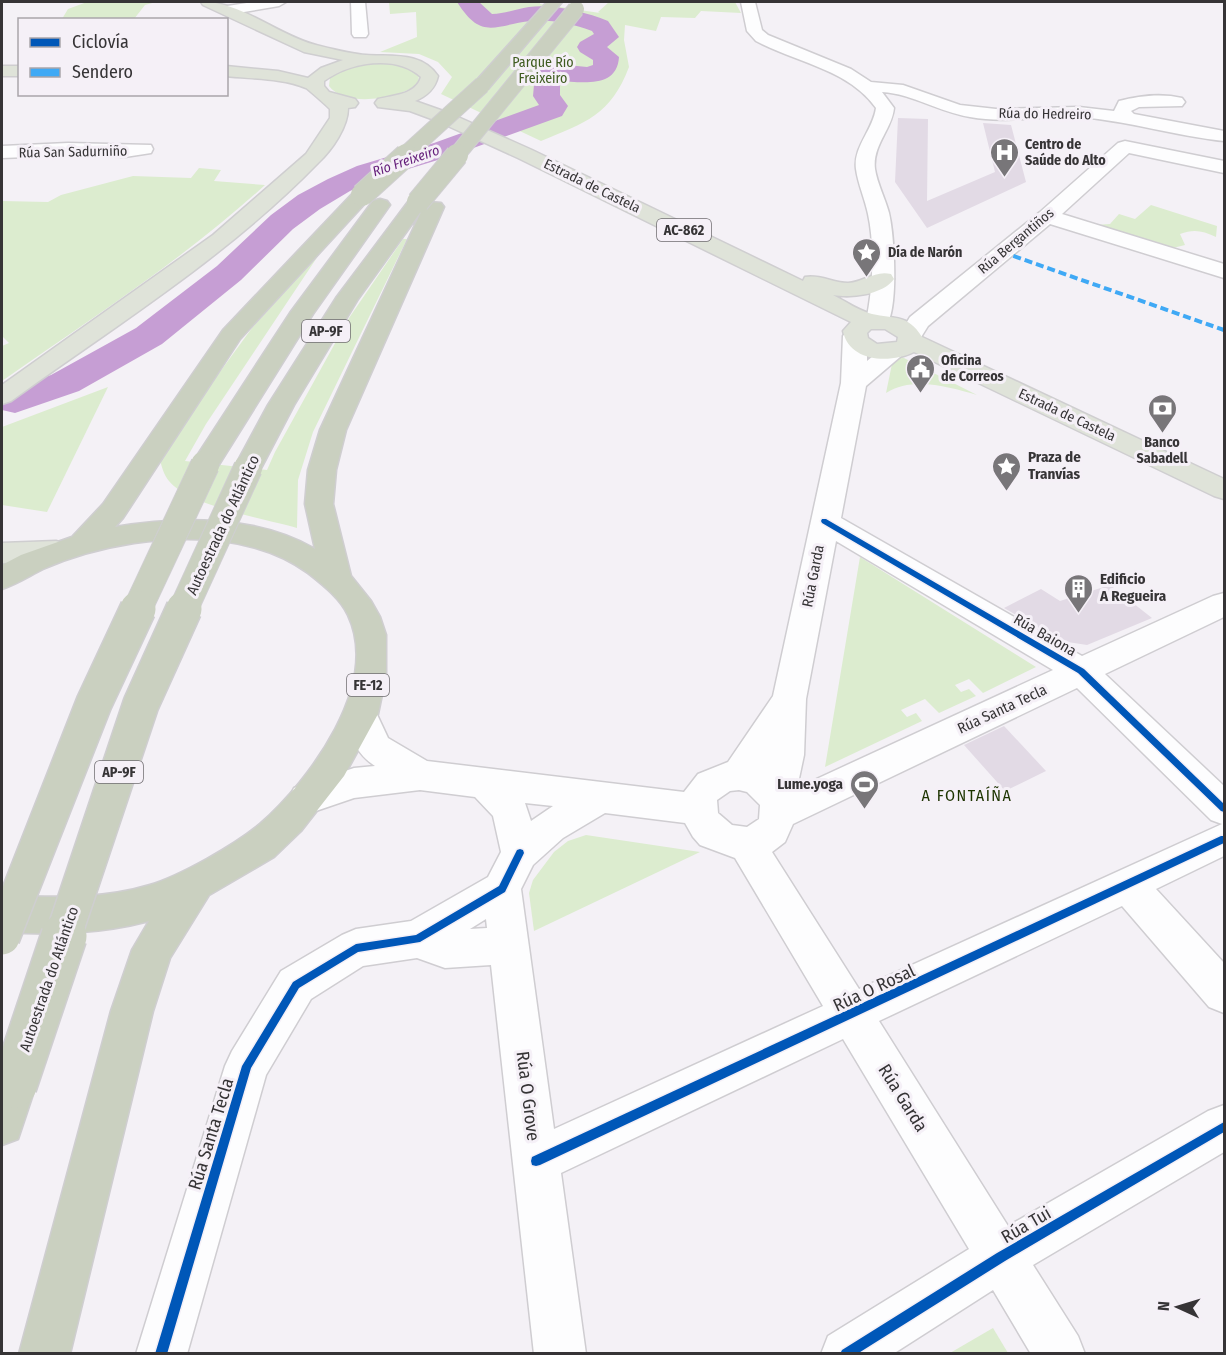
<svg xmlns="http://www.w3.org/2000/svg" width="1226" height="1355" viewBox="0 0 1226 1355" font-family="'Fira Sans Condensed',sans-serif">
<style>
.green{fill:#dceccf}
.lines{fill:none;stroke-linecap:round;stroke-linejoin:round}
.river{fill:#c69ed4;fill-rule:evenodd}
.building{fill:#e2dae5}
.minor-casing{stroke:#cfcdd1;stroke-width:3}
.major-casing{stroke:#cfced0;stroke-width:3}
.highway-casing{stroke:#cfced0;stroke-width:3}
.minor{fill:#fdfdfe;fill-rule:evenodd}
.major{fill:#dfe3d9;fill-rule:evenodd}
.highway{fill:#cad0c0;fill-rule:evenodd}
.highway-bridge-far4-casing{stroke:#cfced0;stroke-width:18;stroke-linecap:butt}
.highway-bridge-far3-casing{stroke:#cfced0;stroke-width:24;stroke-linecap:butt}
.highway-bridge-far2-casing{stroke:#cfced0;stroke-width:30;stroke-linecap:butt}
.highway-bridge-far1-casing{stroke:#cfced0;stroke-width:38;stroke-linecap:butt}
.highway-bridge-casing{stroke:#cfced0;stroke-width:48;stroke-linecap:butt}
.highway-bridge-far4{stroke:#cad0c0;stroke-width:16}
.highway-bridge-far3{stroke:#cad0c0;stroke-width:22}
.highway-bridge-far2{stroke:#cad0c0;stroke-width:28}
.highway-bridge-far1{stroke:#cad0c0;stroke-width:35}
.highway-bridge{stroke:#cad0c0;stroke-width:45}
.quiet{stroke:#3fa9f5;stroke-width:4;stroke-dasharray:8 4;stroke-linecap:butt}
.cycleway-casing{stroke:#f5f0f7;stroke-width:3}
.cycleway{fill:#0057b8;fill-rule:evenodd}
.labels{text-anchor:middle;dominant-baseline:central;stroke-width:6;stroke-linejoin:round;paint-order:stroke}
.far-park-label{font-size:14px;fill:#3f5c20;stroke:#f5f0f7}
.far-street-label{font-size:14px;fill:#363436;stroke:#f5f0f7}
.far-poi-label{font-size:14px;font-weight:bold;fill:#363436;stroke:#f5f0f7;text-anchor:start}
.far-water-label{font-size:14px;font-style:italic;fill:#631c79;stroke:#f5f0f7}
.shield{fill:#f5f0f7;stroke:#6f6c70;stroke-width:1.5}
.shield-label{font-size:14px;font-weight:bold;fill:#363436}
.poi-label{font-size:15px;font-weight:bold;fill:#363436;stroke:#f5f0f7;text-anchor:start}
.street-label{font-size:15px;fill:#363436;stroke:#f5f0f7}
.neighbourhood-label{font-size:16px;letter-spacing:1.5px;fill:#1d3400;stroke:#f5f0f7}
.near-street-label{font-size:18px;fill:#363436;stroke:#f5f0f7}
</style>
<rect width="100%" height="100%" fill="#f4f1f6"/>
<!-- green -->
<g class="green">
<path d="M87,2H156L145,5L134,19H62L68,9Z"/>
<path d="M389,2H540V4L600,13L598,12L609,2H735L741,13L701,11L695,18L661,17L656,31L625,25L624,40L629,67C611,115 585,123 541,141L441,94L452,77L438,62L419,54L380,52L417,37L416,12L390,14Z"/>
<path d="M384,62L406,66L419,75L418,84C399,99 345,108 329,86L330,77L346,68Z"/>
<path d="M199,168L221,170L214,181L265,185C184,259 92,318 2,381V346L9,343L2,336V201L48,202L61,195L133,176L191,178Z"/>
<path d="M1151,205L1217,226L1216,237C1202,230 1193,229 1180,234L1185,245L1169,249L1095,225L1110,224L1119,214L1135,219Z"/>
<path d="M403,239H407L313,432L298,480L297,528C265,519 189,506 169,481C164,475 162,468 160,460L184,421L252,328L320,253L206,424L185,461L267,470L275,452L349,318Z"/>
<path d="M900,356L977,395C949,387 913,376 886,393L893,359Z"/>
<path d="M108,387L47,512L2,505V427Z"/>
<path d="M860,557L1036,667L983,693L969,679L955,685L961,692L969,689L976,696L939,713L925,699L901,710L907,717L916,713L922,721L825,767Z"/>
<path d="M586,835L700,852L534,931L529,893L533,880L554,852L568,841Z"/>
<path d="M993,1328L1008,1353H950Z"/>
</g>
<g class="lines">
<!-- river -->
<path class="river" d="M457,2H479L492,14C505,14 516,9 529,7C554,4 585,12 608,21L619,37L607,47L619,57C617,89 582,82 558,81L560,85V95L568,106L562,116L454,155L379,178L350,191L320,209L293,229L241,280L162,344L79,391L15,413L2,410V392L51,375L136,328L217,266L271,215L298,195L328,179L357,166L434,143L539,105L533,96L534,85L529,76C542,58 567,66 587,67L593,65V60L580,52L577,47L580,42L594,34L592,31C573,24 550,19 531,21C494,25 482,41 457,2Z"/>
</g>
<!-- building -->
<g class="building">
<path d="M898,118L928,119L927,201L995,172L983,123L1011,125L1026,182L927,228L895,182Z"/>
<path d="M1110,585L1152,618L1087,645L1061,641L1004,608L1041,589L1060,601Z"/>
<path d="M1004,726L1046,771L1005,791L964,745Z"/>
</g>
<g class="lines">
<defs>
<g id="minor">
<path d="M253,2H286L279,6L226,15L218,10L221,7Z"/>
<path d="M351,2H365L368,34L366,37H354L352,34Z"/>
<path d="M741,2H755L762,30L768,35L851,69L871,82L903,85L960,105L996,109L1079,107L1114,111L1119,101C1138,96 1162,93 1182,98L1185,102L1182,106L1139,107L1131,111L1134,114L1224,131V141C1176,136 1129,121 1080,117C1043,115 1006,124 970,117C939,112 913,94 882,92L894,108C892,129 872,146 875,169C877,183 885,198 889,213C894,234 899,308 886,326L878,328L870,326L866,321C873,289 875,246 868,214C865,199 858,184 856,169C853,147 873,130 876,108C848,69 797,63 756,41L747,31Z"/>
<path d="M1125,141L1224,161V173L1129,153L1062,214L1224,264V278L1050,224L928,326L918,342L910,344L902,342L898,337L910,317L1040,212L1118,143Z"/>
<path d="M68,143L151,145L153,149L151,153L125,157L77,155L2,158V146Z"/>
<path d="M855,329L863,331L867,336V361C879,352 888,342 904,346L907,351L866,386L841,518L1082,656L1213,596L1224,593V617L1105,674L1224,786V856L1156,889L1224,963V1013L1209,1007L1122,906L879,1021L1008,1226L1208,1111L1224,1105V1152L1033,1265L1078,1336L1085,1354H1031L993,1290L893,1354H821L828,1336L969,1249L843,1039L561,1173L586,1354H534L491,965L445,968L417,958L363,966L311,999L266,1075L187,1354H136L225,1066L232,1051L281,971L342,935L356,929L411,921L488,877L501,852L493,816L475,797L420,790L354,798L307,814L294,810L289,799L294,788L354,768L375,766C354,752 353,738 344,715L349,706L361,702L373,706L388,738L427,761L684,792L698,774L728,762L773,696L841,383L843,336L847,331ZM836,541L1053,670L797,788L804,755L806,699ZM1077,688L1211,820L1222,824L859,989L772,852L785,842L793,824ZM739,790L747,792L760,805L759,819L747,827L732,825L718,813L717,800L730,791ZM525,803L553,806L531,821ZM605,813L685,823L693,837L700,845L735,858L823,1006L554,1129L521,889L533,865L563,838ZM486,919L487,928L470,929Z"/>
</g>
<g id="major">
<path d="M201,2C239,0 279,36 316,45C332,49 351,54 366,55C392,57 421,51 438,76C435,89 427,96 415,101L449,113L532,150L803,281L805,277C820,274 833,283 848,283C864,282 875,270 891,274L894,279C883,295 851,298 833,295C845,301 859,311 872,314C894,319 908,314 922,337L1224,479V499L1214,496L914,352C890,364 849,362 843,331L851,322L518,158L437,121L410,111L378,107L375,103L378,99C393,95 416,95 421,77C396,54 350,62 324,81V86L329,92L355,99L358,103L355,107L348,108C348,127 332,150 318,163C228,256 115,326 11,401L2,404V385L213,235L306,154L330,118V109C327,106 308,89 306,88C282,78 252,79 226,76V66L278,71L308,78L321,68L343,60L304,52L203,5ZM871,329H885L898,337L897,342L877,344L868,338L867,333Z"/>
<rect x="2" y="66" width="18" height="10"/>
<path d="M56,541L66,544L71,551L66,558L56,561L2,563V543Z"/>
</g>
<g id="highway">
<path d="M547,2H562L488,89H476L473,85L476,81Z"/>
<path d="M362,189L369,191L372,195L369,199L240,339L123,518L115,527C179,516 257,515 315,549L305,504L308,470L320,430L422,210L358,299L294,405L258,474L248,477L238,474L234,468L268,405L336,298L411,198H425L428,202L441,203L444,207L346,430L336,470L333,504L351,576L371,601L380,617L386,635V675L378,714L344,776L301,831L274,857L209,895L170,958L153,1011L70,1354H19L111,1011L132,950L149,921C100,934 52,935 2,932V896C52,897 101,900 150,885C180,876 235,845 260,824C310,780 381,685 348,615C340,598 323,585 308,573C259,537 192,535 134,543C102,548 72,556 43,569C29,576 17,584 2,589V565L21,555L72,537L103,504L223,330L355,191Z"/>
<path d="M380,199L387,201L390,205L313,314L215,471L205,474L195,471L191,465L290,313L373,201Z"/>
<path d="M14,1063L30,1069L36,1085L18,1139L2,1145V1068Z"/>
</g>
</defs>
<!-- minor casing -->
<use href="#minor" class="minor-casing"/>
<!-- major casing -->
<use href="#major" class="major-casing"/>
<!-- highway casing -->
<use href="#highway" class="highway-casing"/>
<!-- minor -->
<use href="#minor" class="minor"/>
<!-- major -->
<use href="#major" class="major"/>
<!-- highway -->
<use href="#highway" class="highway"/>
<defs>
<g id="highway-bridge-far4">
<path d="M404,156L482,85"/>
<path d="M456,156L576,9"/>
</g>
<g id="highway-bridge-far3">
<path d="M362,195L406,155"/>
<path d="M418,202L457,155"/>
</g>
<g id="highway-bridge-far2">
<path d="M137,610L205,465"/>
<path d="M183,610L248,468"/>
</g>
<g id="highway-bridge-far1">
<path d="M2,937L94,703L138,609"/>
<path d="M63,937L141,704L184,609"/>
</g>
<path id="highway-bridge" d="M14,1085L64,936"/>
</defs>
<!-- highway-bridge-far4 casing -->
<use href="#highway-bridge-far4" class="highway-bridge-far4-casing"/>
<!-- highway-bridge-far3 casing -->
<use href="#highway-bridge-far3" class="highway-bridge-far3-casing"/>
<!-- highway-bridge-far2 casing -->
<use href="#highway-bridge-far2" class="highway-bridge-far2-casing"/>
<!-- highway-bridge-far1 casing -->
<use href="#highway-bridge-far1" class="highway-bridge-far1-casing"/>
<!-- highway-bridge casing -->
<use href="#highway-bridge" class="highway-bridge-casing"/>
<!-- highway-bridge-far4 -->
<use href="#highway-bridge-far4" class="highway-bridge-far4"/>
<!-- highway-bridge-far3 -->
<use href="#highway-bridge-far3" class="highway-bridge-far3"/>
<!-- highway-bridge-far2 -->
<use href="#highway-bridge-far2" class="highway-bridge-far2"/>
<!-- highway-bridge-far1 -->
<use href="#highway-bridge-far1" class="highway-bridge-far1"/>
<!-- highway-bridge -->
<use href="#highway-bridge" class="highway-bridge"/>
<!-- quiet -->
<path class="quiet" d="M1002,252L1224,330"/>
<defs>
<g id="cycleway">
<path d="M822,519H826L1084,669L1224,804V812L1221,811L1078,673L822,523L821,521Z"/>
<path d="M1221,836H1224V843L540,1165L536,1166L532,1165L531,1161L532,1157Z"/>
<path d="M520,849L523,850L524,853L505,892L420,942L358,952L299,988L251,1068L167,1354H155L242,1066L293,982L356,944L416,935L499,886L517,850Z"/>
<path d="M1224,1122V1132L1005,1261L857,1354H840L842,1350L997,1253Z"/>
</g>
</defs>
<!-- cycleway casing -->
<use href="#cycleway" class="cycleway-casing"/>
<!-- cycleway -->
<use href="#cycleway" class="cycleway"/>
</g>
<!-- icons -->
<defs>
<symbol id="hospital-pin" viewBox="-11 -11 22 30"><path d="M0 17L-7.5 6A9.5 9.5 0 1 1 7.5 6Z" fill="#787679" stroke="#f5f0f7"/><path d="M-5-5h3v3.5h4V-5h3V5h-3V1.5h-4V5h-3Z" fill="#fff"/></symbol>
<symbol id="sight-pin" viewBox="-11 -11 22 30"><path d="M0 17L-7.5 6A9.5 9.5 0 1 1 7.5 6Z" fill="#787679" stroke="#f5f0f7"/><path d="M0-6L1.8-2.2L6-1.7L2.9 1.2L3.7 5.4L0 3.3L-3.7 5.4L-2.9 1.2L-6-1.7L-1.8-2.2Z" fill="#fff"/></symbol>
<symbol id="civic-pin" viewBox="-11 -11 22 30"><path d="M0 17L-7.5 6A9.5 9.5 0 1 1 7.5 6Z" fill="#787679" stroke="#f5f0f7"/><path d="M-.6-6.5H3V-4.5H.6V-3L4-1V1h2V6H-6V1h2V-1L-.6-3ZM-1.2 2.5V6h2.4V2.5Z" fill="#fff"/></symbol>
<symbol id="bank-pin" viewBox="-11 -11 22 30"><path d="M0 17L-7.5 6A9.5 9.5 0 1 1 7.5 6Z" fill="#787679" stroke="#f5f0f7"/><path d="M-6-4H6V4H-6ZM0-2.3a2.3 2.3 0 1 0 0 4.6a2.3 2.3 0 1 0 0-4.6Z" fill="#fff"/></symbol>
<symbol id="building-pin" viewBox="-11 -11 22 30"><path d="M0 17L-7.5 6A9.5 9.5 0 1 1 7.5 6Z" fill="#787679" stroke="#f5f0f7"/><path d="M-4-6H4V6H1V3H-1V6H-4ZM-2.5-4.3h1.7v1.8h-1.7ZM.8-4.3h1.7v1.8H.8ZM-2.5-1h1.7V.8h-1.7ZM.8-1h1.7V.8H.8Z" fill="#fff"/></symbol>
<symbol id="stadium-pin" viewBox="-11 -11 22 30"><path d="M0 17L-7.5 6A9.5 9.5 0 1 1 7.5 6Z" fill="#787679" stroke="#f5f0f7"/><path d="M0-5a6.5 5 0 1 0 0 10a6.5 5 0 1 0 0-10ZM-3.5-1.8h7v3.6h-7Z" fill="#fff"/></symbol>
</defs>
<g fill-rule="evenodd">
<use href="#hospital-pin" x="988" y="136" width="33" height="45"/>
<use href="#sight-pin" x="850" y="236" width="33" height="45"/>
<use href="#civic-pin" x="904" y="352" width="33" height="45"/>
<use href="#bank-pin" x="1146" y="392" width="33" height="45"/>
<use href="#sight-pin" x="990" y="450" width="33" height="45"/>
<use href="#building-pin" x="1062" y="572" width="33" height="45"/>
<use href="#stadium-pin" x="848" y="768" width="33" height="45"/>
</g>
<g class="labels">
<!-- far-park labels -->
<g class="far-park-label">
<text x="543" y="62">Parque Río<tspan x="543" dy="16">Freixeiro</tspan></text>
</g>
<!-- far-street labels -->
<g class="far-street-label">
<text transform="translate(1045 114) rotate(1)">Rúa do Hedreiro</text>
<text transform="translate(73 152) rotate(-1)">Rúa San Sadurniño</text>
<text transform="translate(592 186) rotate(26)">Estrada de Castela</text>
<text transform="translate(1016 241) rotate(-40)">Rúa Bergantiños</text>
<text transform="translate(1067 415) rotate(25)">Estrada de Castela</text>
</g>
<!-- far-poi labels -->
<g class="far-poi-label">
<text x="1025" y="144">Centro de<tspan x="1025" dy="16">Saúde do Alto</tspan></text>
<text x="888" y="252">Día de Narón</text>
<text x="941" y="360">Oficina<tspan x="941" dy="16">de Correos</tspan></text>
<text x="1162" y="442" text-anchor="middle">Banco<tspan x="1162" dy="16">Sabadell</tspan></text>
</g>
<!-- far-water labels -->
<g class="far-water-label">
<text transform="translate(406 161) rotate(-19)">Río Freixeiro</text>
</g>
<!-- shield labels -->
<g class="shield">
<rect x="657" y="219" width="54" height="22" rx="4.5"/>
<rect x="302" y="320" width="48" height="22" rx="4.5"/>
<rect x="347" y="674" width="42" height="22" rx="4.5"/>
<rect x="95" y="761" width="48" height="22" rx="4.5"/>
</g>
<g class="shield-label">
<text x="684" y="230">AC-862</text>
<text x="326" y="331">AP-9F</text>
<text x="368" y="685">FE-12</text>
<text x="119" y="772">AP-9F</text>
</g>
<!-- poi labels -->
<g class="poi-label">
<text x="1028" y="457">Praza de<tspan x="1028" dy="17">Tranvías</tspan></text>
<text x="1100" y="579">Edificio<tspan x="1100" dy="17">A Regueira</tspan></text>
<text x="843" y="784" text-anchor="end">Lume.yoga</text>
</g>
<!-- street labels -->
<g class="street-label">
<text transform="translate(223 525) rotate(-65)">Autoestrada do Atlántico</text>
<text transform="translate(813 576) rotate(-79)">Rúa Garda</text>
<text transform="translate(1045 635) rotate(30)">Rúa Baiona</text>
<text transform="translate(1002 709) rotate(-25)">Rúa Santa Tecla</text>
<text transform="translate(49 979) rotate(-71)">Autoestrada do Atlántico</text>
</g>
<!-- neighbourhood labels -->
<g class="neighbourhood-label">
<text x="967" y="795">A FONTAÍÑA</text>
</g>
<!-- near-street labels -->
<g class="near-street-label">
<text transform="translate(874 988) rotate(-25)">Rúa O Rosal</text>
<text transform="translate(528 1096) rotate(83)">Rúa O Grove</text>
<text transform="translate(903 1098) rotate(58)">Rúa Garda</text>
<text transform="translate(211 1134) rotate(-73)">Rúa Santa Tecla</text>
<text transform="translate(1026 1225) rotate(-30)">Rúa Tui</text>
</g>
</g>
<!-- border -->
<rect width="1226" height="1355" fill="none" stroke="#363436" stroke-width="6"/>
<!-- legend -->
<rect x="18" y="18" width="210" height="78" fill="#f5f0f7" stroke="#a9a5aa" stroke-width="1.5"/>
<rect x="30" y="38" width="30" height="9" fill="#0057b8" stroke="#a9a5aa" stroke-width="1.5"/>
<text x="72" y="48" font-size="18" fill="#363436">Ciclovía</text>
<rect x="30" y="68" width="30" height="9" fill="#3fa9f5" stroke="#a9a5aa" stroke-width="1.5"/>
<text x="72" y="78" font-size="18" fill="#363436">Sendero</text>
<!-- north arrow -->
<g transform="translate(1178 1307) rotate(274)" stroke="#f5f0f7" stroke-width="4.5" paint-order="stroke">
<path d="M0-4.5L10 22L0 15L-10 22Z" fill="#363436"/>
<text y="-9" font-size="16" font-weight="bold" text-anchor="middle" fill="#363436">N</text>
</g>
</svg>
